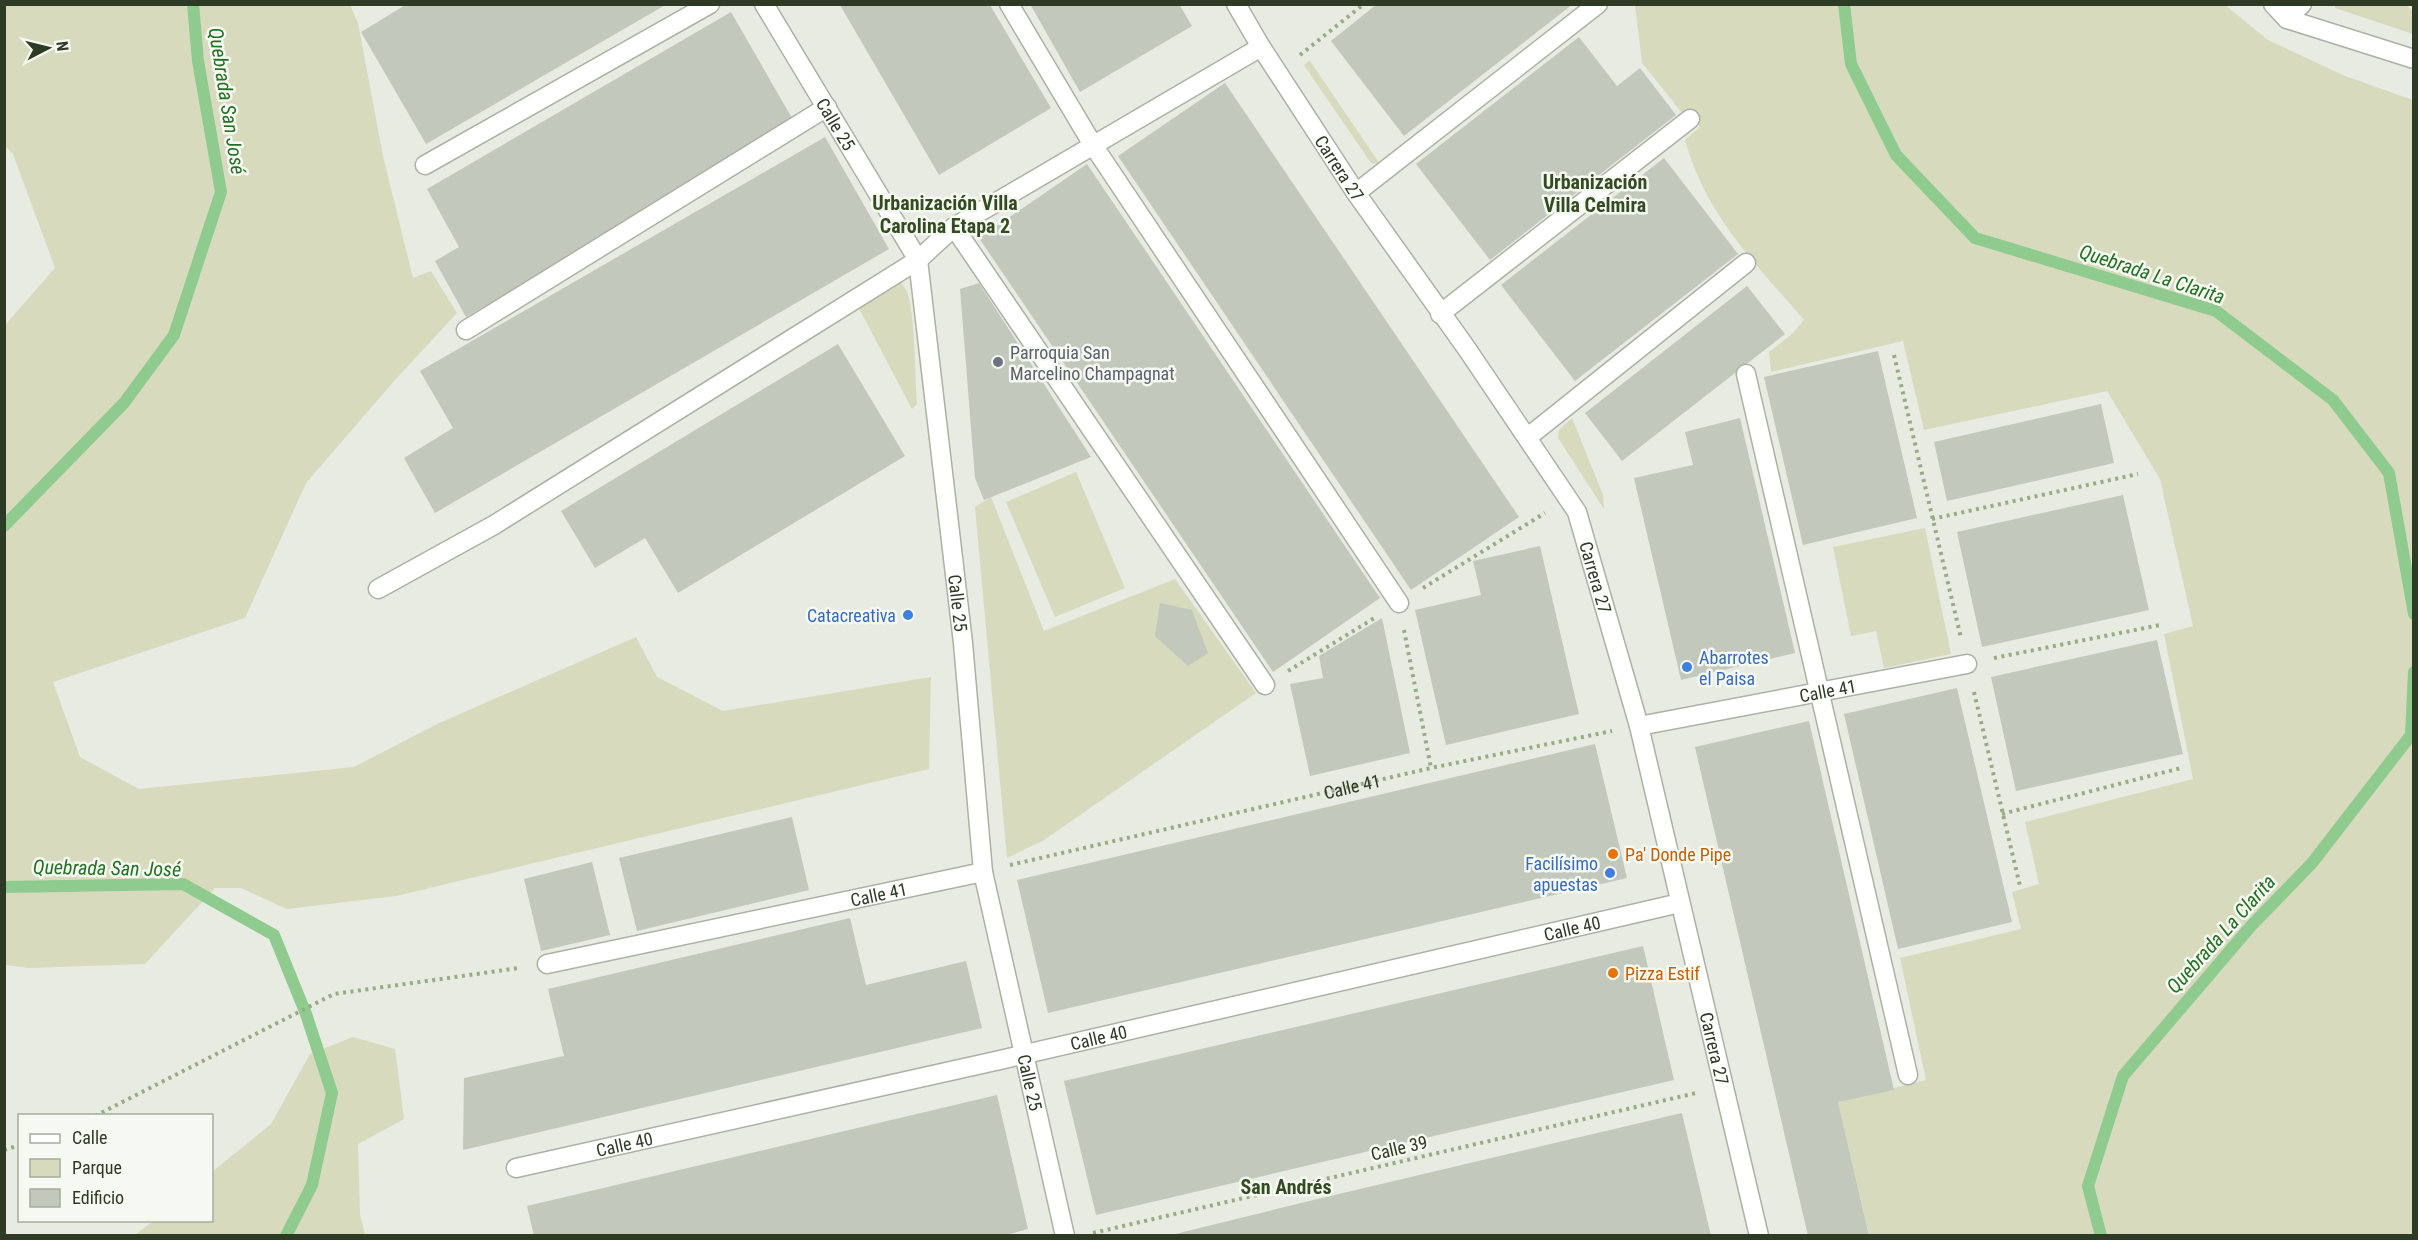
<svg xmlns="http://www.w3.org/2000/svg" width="2418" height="1240" viewBox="0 0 2418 1240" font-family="'Roboto Condensed',sans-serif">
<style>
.green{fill:#d7dabd}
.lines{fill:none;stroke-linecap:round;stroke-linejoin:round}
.stream{stroke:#8fcb8f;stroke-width:12}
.building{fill:#c2c8bb}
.minor-casing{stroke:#abb2a5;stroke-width:21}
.path{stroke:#97ac85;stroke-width:4;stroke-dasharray:3 4.5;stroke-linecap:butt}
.minor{stroke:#fff;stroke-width:18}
.worship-dot{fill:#6b7280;stroke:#f6f8f2;stroke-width:2}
.shop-dot{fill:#3f7fe0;stroke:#f6f8f2;stroke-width:2}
.food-dot{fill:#e8710a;stroke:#f6f8f2;stroke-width:2}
.labels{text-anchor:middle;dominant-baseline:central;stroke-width:5;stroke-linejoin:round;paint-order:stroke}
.street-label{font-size:18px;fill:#2d3a24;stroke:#f6f8f2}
.worship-label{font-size:18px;fill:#5b616d;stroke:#f6f8f2;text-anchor:start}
.shop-label{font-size:18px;fill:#366cbe;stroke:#f6f8f2;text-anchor:end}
.food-label{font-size:18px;fill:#c56008;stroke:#f6f8f2;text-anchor:start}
.water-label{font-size:20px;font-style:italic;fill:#237123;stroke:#f6f8f2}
.neighbourhood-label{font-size:20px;font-weight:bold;fill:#324b21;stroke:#f6f8f2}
</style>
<rect width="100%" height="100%" fill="#e7ebe2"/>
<!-- green -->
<g class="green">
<path d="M5,4L350,5L358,23L383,156L413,278L431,271L457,313L395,380L306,483L245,618L53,682L80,757L139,789L354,767L437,724L636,637L657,677L723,711L931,677L929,769L396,896L287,909L241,888H215L145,964L29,968L5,965V325L55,268L13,154L5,146Z"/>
<path d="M1635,5H2225L2268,40L2345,76L2413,100V1235H1869L1838,1102L1926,1080L1900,958L2021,929L2012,892L2039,884L2025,822L2193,779L2164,634L2193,626L2160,479L2107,391L1924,430L1903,341L1771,372L1769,352L1792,334L1804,320C1754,262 1706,215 1685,140L1700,127L1686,108L1683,114L1642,63Z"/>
<path d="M2335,5H2407L2413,12V34L2335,8Z"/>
<path d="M1310,61L1380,164L1371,163L1304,65Z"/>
<path d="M894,278C900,282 904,285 907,292C915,310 915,379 917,404L912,409L852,295Z"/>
<path d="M1572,418L1603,495L1604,509L1558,438L1559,430Z"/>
<path d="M1076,472L1125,588L1055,617L1006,502Z"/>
<path d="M991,497L1044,631L1175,579L1256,693L1044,840L1007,858L975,507Z"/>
<path d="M1925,528L1951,654L1884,668L1876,631L1851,636L1833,547Z"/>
<path d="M353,1037L395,1049L404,1119L358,1144L360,1214L365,1235H135L153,1221L212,1220V1172L271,1124L310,1054Z"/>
</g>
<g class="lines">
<!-- stream -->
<g class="stream">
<path d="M1844,4L1851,64L1896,155L1975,238L2216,311L2333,400L2389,473L2414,614"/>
<path d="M4,526L124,403L174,335L221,192L198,61L193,4"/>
<path d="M4,887L183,884L274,935L306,1014L332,1093L312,1185L286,1236"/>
<path d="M2101,1236L2088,1186L2123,1076L2251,926L2312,863L2411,735L2414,672"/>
</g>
</g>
<!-- building -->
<g class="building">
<path d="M407,4H667L426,144L361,32Z"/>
<path d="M1030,4H1179L1192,26L1080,92Z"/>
<path d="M1377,4H1573L1404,136L1331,41Z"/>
<path d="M840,5H990L1051,108L939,175Z"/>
<path d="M731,12L796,125L466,317L435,261L459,247L427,189Z"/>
<path d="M1579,37L1617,86L1640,68L1676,115L1490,260L1416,164Z"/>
<path d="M1225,83L1519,517L1411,590L1118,156Z"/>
<path d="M825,137L889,249L435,513L404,458L453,428L420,371Z"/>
<path d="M1664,158L1738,254L1575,381L1501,285Z"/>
<path d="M1087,164L1380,598L1273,672L979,238Z"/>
<path d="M979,283L1091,457L984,500L975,478L960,289Z"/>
<path d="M1747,286L1785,334L1622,461L1585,413Z"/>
<path d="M838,344L905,456L678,593L645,538L595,568L561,511Z"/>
<path d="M1878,351L1917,518L1803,545L1764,377Z"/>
<path d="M2101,404L2114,463L1947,501L1934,442Z"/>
<path d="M1740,418L1795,653L1681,680L1634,478L1693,465L1685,432Z"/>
<path d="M2123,495L2149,610L1982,647L1957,532Z"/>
<path d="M1540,546L1579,714L1446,745L1415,610L1481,595L1473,561Z"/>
<path d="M1160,603L1192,610L1208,653L1188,666L1155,636Z"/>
<path d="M1382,618L1410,753L1310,776L1290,684L1323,678L1319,656Z"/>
<path d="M2157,640L2183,754L2016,791L1991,677Z"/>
<path d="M1957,688L2012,922L1898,949L1844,714Z"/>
<path d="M1809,721L1894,1090L1838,1102L1869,1236H1808L1695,747Z"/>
<path d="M1595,744L1627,878L1048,1013L1017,880Z"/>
<path d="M792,817L809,890L637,931L619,858Z"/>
<path d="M592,862L610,935L541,951L524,879Z"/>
<path d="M850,918L866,985L966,961L982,1028L463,1150L464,1078L564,1056L548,989Z"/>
<path d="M1643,946L1674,1080L1096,1215L1064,1081Z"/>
<path d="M997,1095L1028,1229L1002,1236H534L527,1206Z"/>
<path d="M1682,1113L1711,1236H1167L1305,1202Z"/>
</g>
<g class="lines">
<defs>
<g id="minor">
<path id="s2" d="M764,4L918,260L963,643L983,872L1065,1236"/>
<path d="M1009,4L1093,145L1399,603"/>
<path id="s3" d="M1236,4L1261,47L1356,193L1467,349L1577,512L1639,726L1759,1236"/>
<path d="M2273,4L2287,19L2414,59"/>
<path d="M2287,19L2302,4"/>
<path d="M425,165L710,4"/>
<path d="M1356,193L1598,4"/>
<path d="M954,227L1265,685"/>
<path d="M1440,314L1690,119"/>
<path d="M466,330L827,107"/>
<path d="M1746,374L1908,1075"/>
<path d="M1528,437L1746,263"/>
<path d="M378,589L494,525L918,260L954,227L1261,47"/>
<path id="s4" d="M1639,726L1967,664"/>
<path id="s5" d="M547,964L983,872"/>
<path id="s6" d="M516,1168L1000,1060L1680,903"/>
</g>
</defs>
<!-- minor casing -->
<use href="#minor" class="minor-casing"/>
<!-- path -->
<g class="path">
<path d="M1300,55L1364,4"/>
<path d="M1894,355L1961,638"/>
<path d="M1932,519L2138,474"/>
<path d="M1423,588L1545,513"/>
<path d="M1404,630L1431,768"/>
<path d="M1994,658L2160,625"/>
<path d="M1288,671L1376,617"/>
<path d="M1974,692L2020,886"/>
<path d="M2002,814L2181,768"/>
<path id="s1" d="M1010,865L1431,768L1612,731"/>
<path d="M95,1116L334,994L519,968"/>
<path d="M4,1150L20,1145"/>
<path d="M1093,1233L1696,1093"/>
</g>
<!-- minor -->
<use href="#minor" class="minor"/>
</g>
<!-- markers -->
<circle class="worship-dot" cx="998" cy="362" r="6"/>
<g class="shop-dot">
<circle cx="908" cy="615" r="6"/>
<circle cx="1687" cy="667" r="6"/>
<circle cx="1610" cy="873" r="6"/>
</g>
<g class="food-dot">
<circle cx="1613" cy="854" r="6"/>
<circle cx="1613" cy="973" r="6"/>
</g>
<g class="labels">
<!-- street labels -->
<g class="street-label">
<text stroke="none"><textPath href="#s2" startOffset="140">Calle 25</textPath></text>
<text stroke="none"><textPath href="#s3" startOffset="194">Carrera 27</textPath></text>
<text stroke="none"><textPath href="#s3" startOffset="680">Carrera 27</textPath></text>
<text stroke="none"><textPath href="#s2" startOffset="644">Calle 25</textPath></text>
<text stroke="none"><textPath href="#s4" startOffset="192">Calle 41</textPath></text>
<text stroke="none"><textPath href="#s1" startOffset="351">Calle 41</textPath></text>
<text stroke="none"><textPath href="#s5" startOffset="339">Calle 41</textPath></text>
<text stroke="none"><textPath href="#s6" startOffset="1083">Calle 40</textPath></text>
<text stroke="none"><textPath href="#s6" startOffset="597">Calle 40</textPath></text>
<text stroke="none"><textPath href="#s3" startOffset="1166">Carrera 27</textPath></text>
<text stroke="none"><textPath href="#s2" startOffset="1130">Calle 25</textPath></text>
<text stroke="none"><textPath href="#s6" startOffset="111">Calle 40</textPath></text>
<text transform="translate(1399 1148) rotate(-13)">Calle 39</text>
</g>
<!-- worship labels -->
<g class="worship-label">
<text x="1010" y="352">Parroquia San<tspan x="1010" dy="21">Marcelino Champagnat</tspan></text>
</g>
<!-- shop labels -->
<g class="shop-label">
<text x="896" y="615">Catacreativa</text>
<text x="1699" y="657" text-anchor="start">Abarrotes<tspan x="1699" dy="21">el Paisa</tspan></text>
<text x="1598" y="863">Facilísimo<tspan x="1598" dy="21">apuestas</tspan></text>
</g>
<!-- food labels -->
<g class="food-label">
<text x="1625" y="854">Pa' Donde Pipe</text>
<text x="1625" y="973">Pizza Estif</text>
</g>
<!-- water labels -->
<g class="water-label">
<text transform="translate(227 101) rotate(81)">Quebrada San José</text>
<text transform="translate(2152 274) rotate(18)">Quebrada La Clarita</text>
<text transform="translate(107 868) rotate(1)">Quebrada San José</text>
<text transform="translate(2221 934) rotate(-48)">Quebrada La Clarita</text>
</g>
<!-- neighbourhood labels -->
<g class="neighbourhood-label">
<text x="1595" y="182">Urbanización<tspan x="1595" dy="23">Villa Celmira</tspan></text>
<text x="945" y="203">Urbanización Villa<tspan x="945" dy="23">Carolina Etapa 2</tspan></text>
<text x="1286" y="1187">San Andrés</text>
</g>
</g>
<!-- border -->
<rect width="2418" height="1240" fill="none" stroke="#2d3a24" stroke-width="12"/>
<!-- legend -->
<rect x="18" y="1114" width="195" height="108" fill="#f6f8f2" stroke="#a6aca0" stroke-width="1.5"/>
<rect x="30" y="1134" width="30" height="9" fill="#ffffff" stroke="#a6aca0" stroke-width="1.5"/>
<text x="72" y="1144" font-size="18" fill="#2d3a24">Calle</text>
<rect x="30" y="1159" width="30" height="18" fill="#d7dabd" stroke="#a6aca0" stroke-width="1.5"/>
<text x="72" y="1174" font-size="18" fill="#2d3a24">Parque</text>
<rect x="30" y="1189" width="30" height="18" fill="#c2c8bb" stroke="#a6aca0" stroke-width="1.5"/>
<text x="72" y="1204" font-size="18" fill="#2d3a24">Edificio</text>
<!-- north arrow -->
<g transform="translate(48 48) rotate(83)" stroke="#f6f8f2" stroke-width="4.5" paint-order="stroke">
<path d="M0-4.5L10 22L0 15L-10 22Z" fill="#2d3a24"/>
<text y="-9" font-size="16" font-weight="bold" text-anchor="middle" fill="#2d3a24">N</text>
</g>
</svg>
